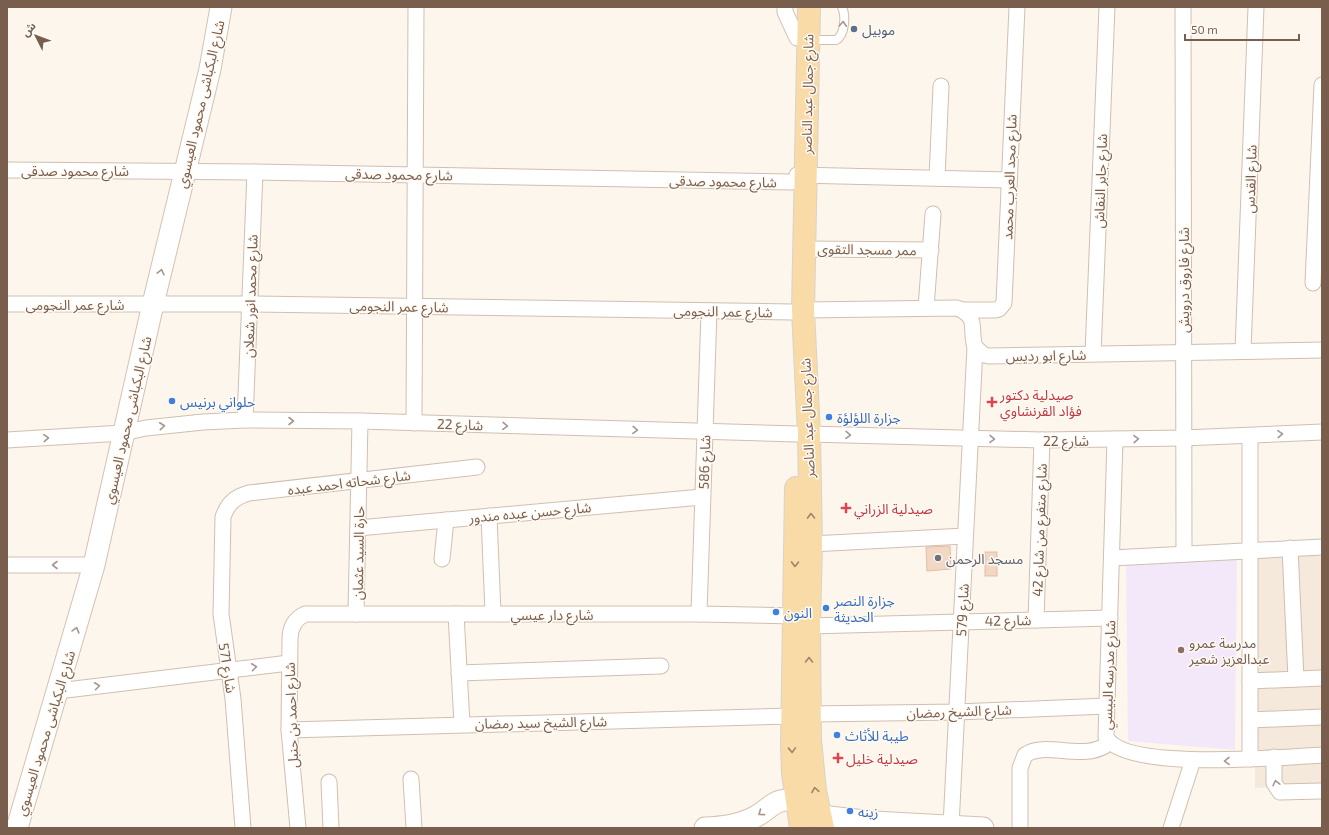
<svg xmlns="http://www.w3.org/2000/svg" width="1329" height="835" viewBox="0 0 1329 835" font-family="'Exo 2','Noto Sans Arabic',sans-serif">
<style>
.residential{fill:#f4e9da}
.education{fill:#f3e8fa}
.building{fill:#f2d7c4;stroke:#e4bda4}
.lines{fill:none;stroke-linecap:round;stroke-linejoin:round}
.lane-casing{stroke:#d0bfb1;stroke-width:10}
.street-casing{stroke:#d0bfb1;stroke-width:17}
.secondary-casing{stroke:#d5c1b1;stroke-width:23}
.primary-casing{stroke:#d9d2cd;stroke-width:24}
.lane{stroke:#fff;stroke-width:8}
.street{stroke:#fff;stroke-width:15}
.secondary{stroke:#fff;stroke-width:21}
.primary{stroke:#f9dba7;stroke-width:22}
.oneway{stroke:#a8968c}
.oneway2{stroke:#9f8469}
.service-dot{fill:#5c6f8a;stroke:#fffaf3;stroke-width:1.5}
.shop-dot{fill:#3f7fe0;stroke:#fffaf3;stroke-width:1.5}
.health-dot{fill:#e0444e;stroke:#fffaf3;stroke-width:1.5}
.worship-dot{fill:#6b7280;stroke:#fffaf3;stroke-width:1.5}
.education-dot{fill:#8d6e63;stroke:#fffaf3;stroke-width:1.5}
.labels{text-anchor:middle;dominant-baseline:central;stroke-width:3;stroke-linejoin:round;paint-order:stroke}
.service-label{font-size:14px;fill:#4e5e75;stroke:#fffaf3;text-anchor:start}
.street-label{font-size:14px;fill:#795e4e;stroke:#fffaf3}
.health-label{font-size:14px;fill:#be3a42;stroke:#fffaf3;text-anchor:start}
.shop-label{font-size:14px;fill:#366cbe;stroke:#fffaf3;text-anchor:start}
.worship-label{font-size:14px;fill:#5b616d;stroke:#fffaf3;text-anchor:start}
.education-label{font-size:14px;fill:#785e54;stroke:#fffaf3;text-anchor:start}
</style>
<rect width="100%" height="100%" fill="#fdf6ec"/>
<!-- residential -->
<path class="residential" d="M1322,551V785L1255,788V554Z"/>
<!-- education -->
<path class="education" d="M1237,556L1235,750L1128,741L1126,560Z"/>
<!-- building -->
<g class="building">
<path d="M950,546L951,569L927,571L926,547Z"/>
<rect x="985" y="552" width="12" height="24"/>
</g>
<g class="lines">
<defs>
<path id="lane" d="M810,40H836C845,35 846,16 842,7"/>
<g id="street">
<path d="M785,7V12L797,38"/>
<path d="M1183,7L1184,554"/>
<path d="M7,170L255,172L792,182"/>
<path d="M797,175L1009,180"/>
<path d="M937,178L941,86"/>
<path d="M804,249L931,250"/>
<path d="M1313,283L1322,85"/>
<path d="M7,304H249L792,312"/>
<path d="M926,308L933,214"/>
<path d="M803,310L957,308C980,317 969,330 975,347L984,355L989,356L1322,350"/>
<path d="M963,310H996L999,309L1004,303L1017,7"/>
<path d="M1243,351L1256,7"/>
<path d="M1093,354L1107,7"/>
<path d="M245,420L255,172"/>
<path d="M414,423L416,7"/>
<path d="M809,434L1042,440L1183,438L1322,432"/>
<path d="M1115,439L1106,737C1125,772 1284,757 1322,755"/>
<path d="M7,440L123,433L146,428L203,422L245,420L360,421L797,434"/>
<path d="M489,516L493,613"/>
<path d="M358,528L702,497"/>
<path d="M811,544L965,536"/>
<path d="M1290,548L1296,679"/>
<path d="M1112,558L1322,547"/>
<path d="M442,559L446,520"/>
<path d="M7,565H94"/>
<path d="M356,614L360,421"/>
<path d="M456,614L462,724"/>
<path d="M699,614L709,311"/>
<path d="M1036,620L1042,440"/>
<path d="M809,626L1110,618"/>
<path d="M459,673L661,666"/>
<path d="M1250,681L1322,678"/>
<path d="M58,691L289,663"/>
<path d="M810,714L957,712L1107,706"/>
<path d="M1250,720L1322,717"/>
<path d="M289,730L792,716"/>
<path d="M1274,757V783L1280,792L1322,791"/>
<path d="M1250,759V436"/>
<path d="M411,779L414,828"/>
<path d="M329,782L331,828"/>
<path d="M951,826L975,347"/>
<path d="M243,828L233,699L221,614L223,517C228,503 235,497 249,493L477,467"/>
<path d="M298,828L289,730L290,639C290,627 295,619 305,614H699L794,616"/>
<path d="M1020,828V768L1025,755C1046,740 1084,763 1109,743"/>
<path d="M1171,828L1193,760"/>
</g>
<g id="secondary">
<path d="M820,816L874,822L983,828"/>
<path d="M17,828L94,565L153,304L210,69L221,7"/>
<path d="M705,828C721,827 736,826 751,819C771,810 771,798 796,800"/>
</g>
<g id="primary">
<path d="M809,7L803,310L809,434L811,544L809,626L810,740L815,791L823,828"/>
<path d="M796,488L792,745L793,774L801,828"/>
</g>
</defs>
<!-- lane casing -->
<use href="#lane" class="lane-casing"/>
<!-- street casing -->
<use href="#street" class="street-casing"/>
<!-- secondary casing -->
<use href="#secondary" class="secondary-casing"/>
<!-- primary casing -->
<use href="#primary" class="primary-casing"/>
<!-- lane -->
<use href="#lane" class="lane"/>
<!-- street -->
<use href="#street" class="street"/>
<!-- secondary -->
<use href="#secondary" class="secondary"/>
<!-- primary -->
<use href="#primary" class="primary"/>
</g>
<!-- one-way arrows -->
<defs><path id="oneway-chevron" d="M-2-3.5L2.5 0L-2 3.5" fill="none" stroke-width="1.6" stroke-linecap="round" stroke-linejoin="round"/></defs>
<g class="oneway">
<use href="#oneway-chevron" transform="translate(843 24) rotate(-87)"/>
<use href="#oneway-chevron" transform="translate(161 272) rotate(-76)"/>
<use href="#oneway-chevron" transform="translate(291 421)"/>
<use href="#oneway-chevron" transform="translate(162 426) rotate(-6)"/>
<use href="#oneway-chevron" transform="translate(505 426) rotate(2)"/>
<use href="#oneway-chevron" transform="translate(635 430) rotate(2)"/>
<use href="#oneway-chevron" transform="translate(1280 434) rotate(-3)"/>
<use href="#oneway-chevron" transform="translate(848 435) rotate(1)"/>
<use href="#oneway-chevron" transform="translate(46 438) rotate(-3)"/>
<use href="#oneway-chevron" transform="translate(992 439) rotate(1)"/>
<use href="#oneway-chevron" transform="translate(1136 439) rotate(-1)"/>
<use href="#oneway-chevron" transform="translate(55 565) rotate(180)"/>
<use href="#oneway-chevron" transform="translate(76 630) rotate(-74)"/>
<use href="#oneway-chevron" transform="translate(254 667) rotate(-7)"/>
<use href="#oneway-chevron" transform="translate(97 686) rotate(-7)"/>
<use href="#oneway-chevron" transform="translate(1227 761) rotate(179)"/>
<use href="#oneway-chevron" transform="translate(1276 783) rotate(-103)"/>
<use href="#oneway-chevron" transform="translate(761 813) rotate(144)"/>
</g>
<g class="oneway2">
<use href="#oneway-chevron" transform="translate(811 516) rotate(-91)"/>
<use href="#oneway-chevron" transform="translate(795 564) rotate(91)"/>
<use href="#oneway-chevron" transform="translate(809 660) rotate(-90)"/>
<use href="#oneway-chevron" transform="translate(792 750) rotate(88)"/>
<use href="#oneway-chevron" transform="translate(815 790) rotate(-99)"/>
</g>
<!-- markers -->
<circle class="service-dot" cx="854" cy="29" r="4"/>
<g class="shop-dot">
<circle cx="172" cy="401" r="4"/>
<circle cx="829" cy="417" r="4"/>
<circle cx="826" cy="608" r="4"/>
<circle cx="776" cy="612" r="4"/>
<circle cx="837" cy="735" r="4"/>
<circle cx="850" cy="811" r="4"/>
</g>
<g class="health-dot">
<path d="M990 396h4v4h4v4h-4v4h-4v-4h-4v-4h4z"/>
<path d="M844 502h4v4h4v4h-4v4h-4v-4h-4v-4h4z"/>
<path d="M836 752h4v4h4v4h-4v4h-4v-4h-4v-4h4z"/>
</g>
<circle class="worship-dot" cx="938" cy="558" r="4"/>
<circle class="education-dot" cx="1181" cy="650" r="4"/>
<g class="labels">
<!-- service labels -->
<g class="service-label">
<text x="862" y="29">موبيل</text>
</g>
<!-- street labels -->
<g class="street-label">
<text transform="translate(807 94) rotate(-89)">شارع جمال عبد الناصر</text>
<text transform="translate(200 104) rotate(-77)">شارع البكباشى محمود العيسوي</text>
<text x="75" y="170">شارع محمود صدقى</text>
<text transform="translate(399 174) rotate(1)">شارع محمود صدقى</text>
<text transform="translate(1009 177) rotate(-88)">شارع مجد العرب محمد</text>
<text transform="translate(1250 179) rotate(-88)">شارع القدس</text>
<text transform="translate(723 181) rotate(1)">شارع محمود صدقى</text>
<text transform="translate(1100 181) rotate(-88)">شارع جابر النقاش</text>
<text transform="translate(867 249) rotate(1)">ممر مسجد التقوى</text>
<text transform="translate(1183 280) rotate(-90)">شارع فاروق درويش</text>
<text transform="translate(250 296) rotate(-88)">شارع محمد انور شعلان</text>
<text x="75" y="304">شارع عمر النجومى</text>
<text transform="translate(399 306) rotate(1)">شارع عمر النجومى</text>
<text transform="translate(723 311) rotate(1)">شارع عمر النجومى</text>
<text transform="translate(1046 355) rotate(-1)">شارع ابو رديس</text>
<text transform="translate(807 418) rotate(-92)">شارع جمال عبد الناصر</text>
<text transform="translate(127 420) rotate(-77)">شارع البكباشى محمود العيسوي</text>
<text transform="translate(460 424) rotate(2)">شارع 22</text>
<text x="1066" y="440">شارع 22</text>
<text transform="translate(704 462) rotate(-88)">شارع 586</text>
<text transform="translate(349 482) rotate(-7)">شارع شحاته احمد عبده</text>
<text transform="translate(530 512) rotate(-5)">شارع حسن عبده مندور</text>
<text transform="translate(1039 530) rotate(-88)">شارع متفرع من شارع 42</text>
<text transform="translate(358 553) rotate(-89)">حارة السيد عثمان</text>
<text transform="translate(962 610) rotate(-87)">شارع 579</text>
<text x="552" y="614">شارع دار عيسي</text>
<text transform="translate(1008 620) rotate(-1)">شارع 42</text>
<text transform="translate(228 668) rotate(81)">شارع 571</text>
<text transform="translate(1108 675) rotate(-88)">شارع مدرسه البيسي</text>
<text transform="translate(959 711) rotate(-2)">شارع الشيخ رمضان</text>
<text transform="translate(291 715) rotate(-92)">شارع احمد بن حنبل</text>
<text transform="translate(541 722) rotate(-1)">شارع الشيخ سيد رمضان</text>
<text transform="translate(45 733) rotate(-73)">شارع البكباشى محمود العيسوي</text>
</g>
<!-- health labels -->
<g class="health-label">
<text x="1000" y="394">صيدلية دكتور<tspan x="1000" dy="16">فؤاد القرنشاوي</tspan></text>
<text x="854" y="508">صيدلية الزراني</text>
<text x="846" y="758">صيدلية خليل</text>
</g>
<!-- shop labels -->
<g class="shop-label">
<text x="180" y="401">حلواني برنيس</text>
<text x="837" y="417">جزارة اللؤلؤة</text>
<text x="834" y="600">جزارة النصر<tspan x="834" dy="16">الحديثة</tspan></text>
<text x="784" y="612">النون</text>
<text x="845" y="735">طيبة للأثاث</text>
<text x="858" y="811">زينه</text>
</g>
<!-- worship labels -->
<g class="worship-label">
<text x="946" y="558">مسجد الرحمن</text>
</g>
<!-- education labels -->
<g class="education-label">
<text x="1189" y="642">مدرسة عمرو<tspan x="1189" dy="16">عبدالعزيز شعير</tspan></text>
</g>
</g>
<!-- border -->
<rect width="1329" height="835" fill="none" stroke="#795e4e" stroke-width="16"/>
<!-- north arrow -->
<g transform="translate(36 36) rotate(312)" stroke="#fffaf3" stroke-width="3" paint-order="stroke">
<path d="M0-3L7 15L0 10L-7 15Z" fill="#795e4e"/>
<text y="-6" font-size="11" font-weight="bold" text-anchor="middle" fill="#795e4e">ش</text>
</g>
<!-- scale -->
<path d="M1185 34v6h114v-6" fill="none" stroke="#795e4e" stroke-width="2"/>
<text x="1191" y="34" font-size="12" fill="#795e4e" stroke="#fffaf3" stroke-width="3" paint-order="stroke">50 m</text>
</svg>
